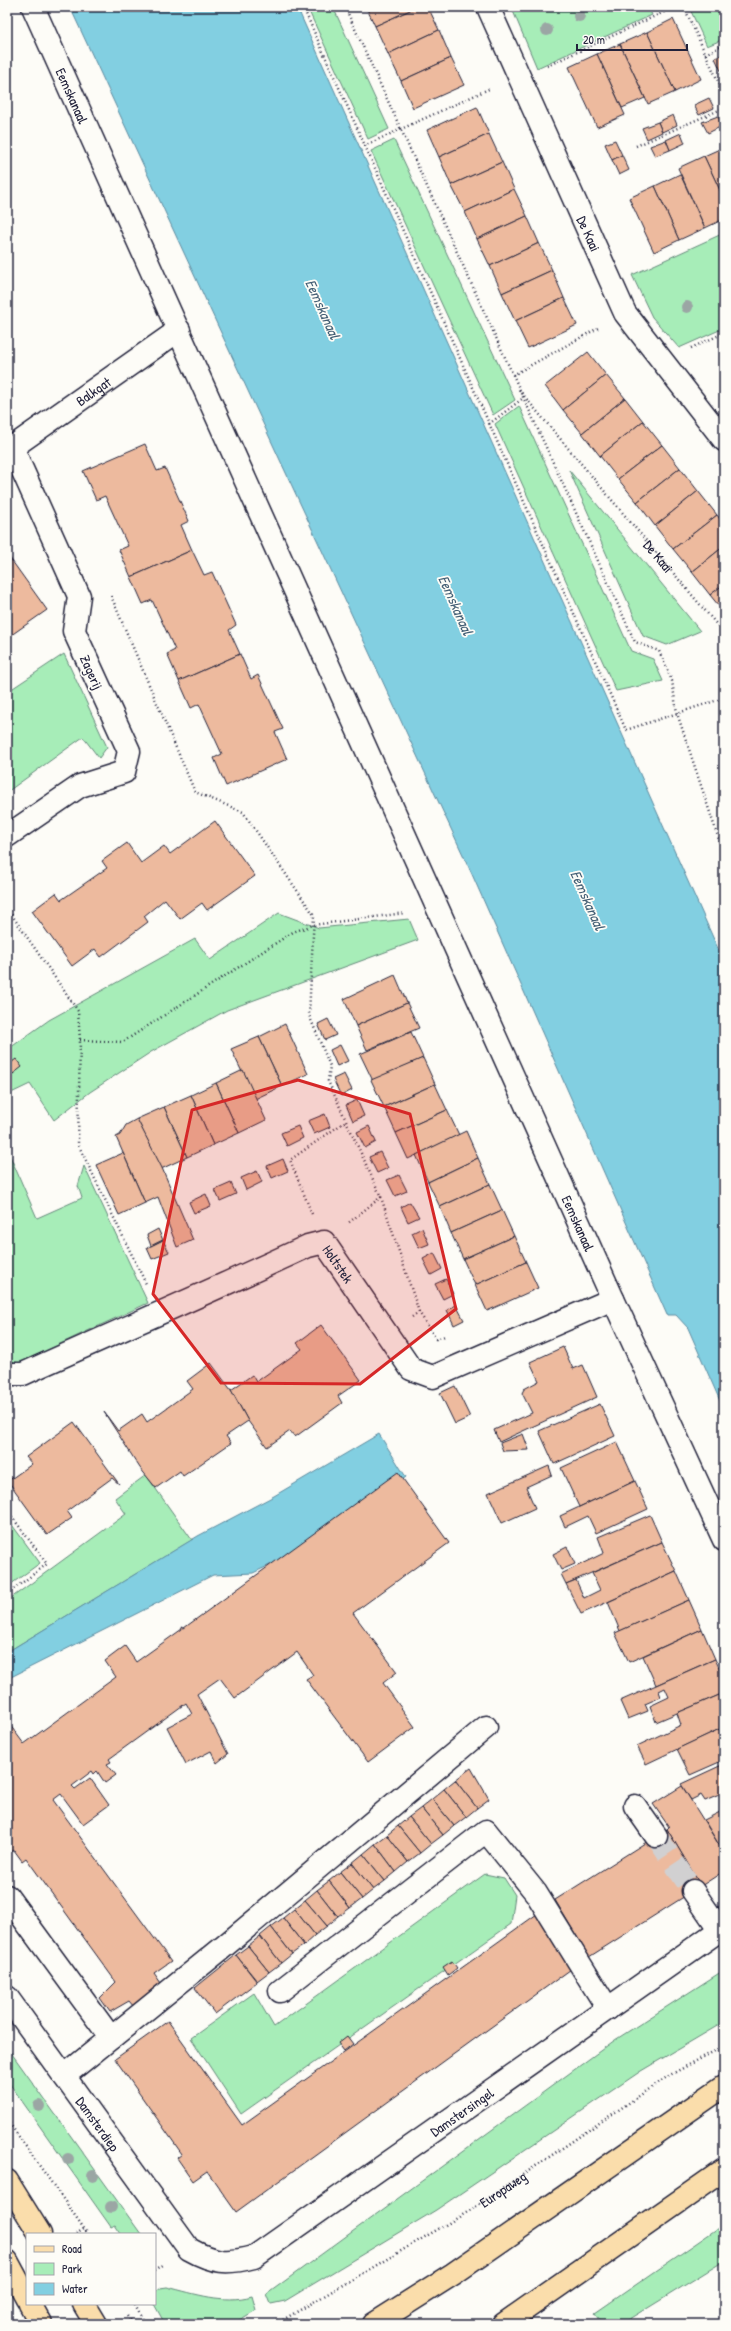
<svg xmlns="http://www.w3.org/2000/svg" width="731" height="2331" viewBox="0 0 731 2331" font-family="'Patrick Hand',sans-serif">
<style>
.green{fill:#a7edb8;stroke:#64887a}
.water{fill:#82cfe1;stroke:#5c8a9f}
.building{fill:#edba9e;stroke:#22223b}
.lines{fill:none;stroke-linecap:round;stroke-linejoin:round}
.minor-tunnel{stroke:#d1d0d1;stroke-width:22;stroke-dasharray:22 11;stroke-linecap:butt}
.minor-casing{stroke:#22223b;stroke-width:25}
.major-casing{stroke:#22223b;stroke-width:25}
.path{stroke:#22223b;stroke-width:2.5;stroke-dasharray:1 3;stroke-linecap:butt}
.minor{stroke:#fdfcf7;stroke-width:22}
.major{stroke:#faddab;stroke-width:22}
.tree{fill:#9ba6a4}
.marked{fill:#d62828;fill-opacity:0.2;stroke:#d62828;stroke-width:3;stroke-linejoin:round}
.labels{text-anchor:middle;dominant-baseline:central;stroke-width:3.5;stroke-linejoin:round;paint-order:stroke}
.street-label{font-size:14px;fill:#22223b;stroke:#fdfcf7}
.water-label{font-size:15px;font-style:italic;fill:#445f75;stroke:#fdfcf7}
</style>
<rect width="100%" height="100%" fill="#fdfcf7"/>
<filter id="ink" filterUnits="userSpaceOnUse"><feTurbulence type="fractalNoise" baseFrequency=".025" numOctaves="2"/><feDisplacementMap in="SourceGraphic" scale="8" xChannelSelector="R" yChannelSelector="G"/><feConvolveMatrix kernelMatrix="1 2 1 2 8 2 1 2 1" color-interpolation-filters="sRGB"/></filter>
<g filter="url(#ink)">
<!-- green -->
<g class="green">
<path d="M307,7H333L389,129L368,139Z"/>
<path d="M521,7H648L652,15L537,68L513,11Z"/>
<path d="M689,7H724V39L707,46Z"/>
<path d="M394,140L515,400L493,415L371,151Z"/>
<path d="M724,233V328L679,348L652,317L632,275Z"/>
<path d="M519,406L631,651L653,659L663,681L616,691L495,424Z"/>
<path d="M569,470L700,631L667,645L643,636Z"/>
<path d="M64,654L107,747L99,758L83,737L7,792V692Z"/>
<path d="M279,913L319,928L409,919L418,940L227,1010L151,1052L90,1092L54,1120L30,1084L7,1095V1050L49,1020L195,939L210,960Z"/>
<path d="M7,1149L37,1218L82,1198L78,1186L84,1166L148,1303L19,1363L7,1360Z"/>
<path d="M146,1475L192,1540L7,1652V1601L126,1514L115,1498Z"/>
<path d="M7,1518L40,1563L7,1587Z"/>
<path d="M485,1874L504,1878L515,1895L511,1924L241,2114L191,2038L254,1993L274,2027Z"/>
<path d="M724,1970V2022L641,2071L436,2210L285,2301L271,2304L267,2294L615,2040Z"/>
<path d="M7,2047L141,2234H121L115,2225L111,2227L7,2080Z"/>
<path d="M724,2224V2261L622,2324H603L595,2313Z"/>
<path d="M167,2287C196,2294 223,2304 252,2296L256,2310L233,2324H165L154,2304L155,2292L160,2288Z"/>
</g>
<!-- water -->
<g class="water">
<path d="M70,7H297L724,962V1410L688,1328L676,1315H667L471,872Z"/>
<path d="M379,1434L406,1477L312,1545L253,1573L213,1575L7,1679V1652L198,1536L274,1496Z"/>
</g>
<!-- building -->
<g class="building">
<path d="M366,7H417L375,26Z"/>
<path d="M417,7H428L439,30L388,54L375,26Z"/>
<path d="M673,19L701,79L675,92L647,32Z"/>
<path d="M439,30L451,58L401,81L388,54Z"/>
<path d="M647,32L675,92L648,104L620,44Z"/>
<path d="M620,44L645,98L622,108L597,54Z"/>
<path d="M597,54L625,115L597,127L569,67Z"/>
<path d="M724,54V77L715,58Z"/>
<path d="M451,58L464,85L413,108L401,81Z"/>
<path d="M709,98L714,108L699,115L694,105Z"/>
<path d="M477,107L489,134L439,157L427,130Z"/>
<path d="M673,115L677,125L662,132L658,122Z"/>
<path d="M718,116L722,126L708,133L702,122Z"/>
<path d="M658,122L662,132L647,139L642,128Z"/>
<path d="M681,133L685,143L670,150L666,140Z"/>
<path d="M489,134L502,162L451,185L439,157Z"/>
<path d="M615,140L622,155L612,160L605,144Z"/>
<path d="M666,140L670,150L655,156L650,146Z"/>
<path d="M724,147V199L704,156Z"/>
<path d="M622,155L629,170L619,175L612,160Z"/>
<path d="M704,156L724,199V219L705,228L678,168Z"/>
<path d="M502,162L514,189L465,212L451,185Z"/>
<path d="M680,174L705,228L679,240L655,186Z"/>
<path d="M655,186L679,240L654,252L629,198Z"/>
<path d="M514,189L527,216L477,239L465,212Z"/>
<path d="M527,216L539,243L490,266L477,239Z"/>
<path d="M539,243L552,270L502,293L490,266Z"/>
<path d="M552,270L564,298L515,321L502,293Z"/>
<path d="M564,298L577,325L528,348L515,321Z"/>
<path d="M588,352L606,375L563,410L545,386Z"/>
<path d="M606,375L625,398L582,433L563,410Z"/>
<path d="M625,398L643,421L600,456L582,433Z"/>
<path d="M643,421L662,445L618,479L600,456Z"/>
<path d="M145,444L157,471L165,468L189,521L181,525L192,550L131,577L119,550L128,546L105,496L96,500L83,471Z"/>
<path d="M662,445L680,468L637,502L618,479Z"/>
<path d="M680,468L698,491L655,526L637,502Z"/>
<path d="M698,491L717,515L673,549L655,526Z"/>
<path d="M717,515L724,524V546L692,572L673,549Z"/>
<path d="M724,546V584L710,595L692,572Z"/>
<path d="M192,550L204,575L212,572L236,625L229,630L240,654L179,681L167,654L175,650L152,600L143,604L131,577Z"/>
<path d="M7,554L47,610L7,638Z"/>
<path d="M724,584V611H723L710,595Z"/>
<path d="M240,654L251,679L258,675L283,729L275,732L287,759L226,786L214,758L222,754L199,704L191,708L179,681Z"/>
<path d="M215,821L255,876L207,910L202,903L180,919L165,899L144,916L148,922L101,957L95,949L72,966L32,911L56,893L61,900L107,868L102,861L127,843L141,863L164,846L170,854Z"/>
<path d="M395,975L407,1003L356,1026L344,999Z"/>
<path d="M407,1003L419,1028L367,1050L356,1026Z"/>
<path d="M328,1019L336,1035L325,1040L318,1024Z"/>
<path d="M285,1024L308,1074L282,1086L259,1037Z"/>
<path d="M411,1032L423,1058L373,1081L360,1054Z"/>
<path d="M259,1037L282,1086L255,1099L231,1049Z"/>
<path d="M340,1045L348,1061L337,1066L330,1050Z"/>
<path d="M423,1058L435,1084L384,1107L371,1080Z"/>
<path d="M16,1059L22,1067L13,1074L7,1066Z"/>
<path d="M243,1070L266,1120L239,1133L216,1083Z"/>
<path d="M344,1074L352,1090L341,1096L333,1079Z"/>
<path d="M216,1083L239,1133L213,1145L191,1095Z"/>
<path d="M435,1084L447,1110L396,1133L384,1107Z"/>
<path d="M191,1095L213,1145L187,1157L164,1107Z"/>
<path d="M357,1100L364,1116L353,1121L346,1105Z"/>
<path d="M164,1107L187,1157L161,1169L137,1119Z"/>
<path d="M447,1110L459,1135L408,1159L396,1133Z"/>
<path d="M325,1114L330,1127L314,1134L308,1121Z"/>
<path d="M137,1119L162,1168L193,1240L177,1247L158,1197L145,1203L116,1137L120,1135L126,1125Z"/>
<path d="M298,1126L303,1138L287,1146L281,1133Z"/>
<path d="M369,1126L376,1142L365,1148L357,1132Z"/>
<path d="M466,1131L478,1158L428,1182L416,1155Z"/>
<path d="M380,1152L388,1168L377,1173L369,1157Z"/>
<path d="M123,1153L145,1203L119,1215L96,1165Z"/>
<path d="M478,1158L490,1184L440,1207L428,1182Z"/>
<path d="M283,1159L288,1171L272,1178L267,1166Z"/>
<path d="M257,1171L262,1182L246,1190L241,1178Z"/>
<path d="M399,1175L407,1191L395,1196L387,1180Z"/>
<path d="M231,1183L236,1194L220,1201L215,1190Z"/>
<path d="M490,1184L502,1210L451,1233L440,1207Z"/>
<path d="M206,1194L211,1206L194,1213L189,1202Z"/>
<path d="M410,1202L419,1217L408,1222L401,1207Z"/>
<path d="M502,1210L514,1236L463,1259L451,1233Z"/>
<path d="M422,1228L429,1244L419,1248L412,1233Z"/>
<path d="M158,1229L163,1240L151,1246L147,1235Z"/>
<path d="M514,1236L526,1262L475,1285L463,1259Z"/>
<path d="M163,1240L169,1252L152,1259L147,1248Z"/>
<path d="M434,1253L442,1269L431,1275L423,1259Z"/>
<path d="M526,1262L538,1288L487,1311L475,1285Z"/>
<path d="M446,1279L453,1294L443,1299L435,1284Z"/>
<path d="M456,1305L464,1320L454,1325L447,1310Z"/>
<path d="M321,1325L361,1380L338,1396L342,1403L295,1437L290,1431L267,1447L248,1421L231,1390L252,1375L256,1382L302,1349L297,1343Z"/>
<path d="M563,1347L573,1369L583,1365L597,1397L499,1442L494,1430L532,1413L522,1393L524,1389L539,1381L530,1362Z"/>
<path d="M211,1363L231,1390L248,1421L226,1436L231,1443L183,1476L180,1471L156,1488L140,1468L104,1412L118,1431L142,1414L147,1422L193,1389L187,1381Z"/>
<path d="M455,1386L470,1417L455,1424L440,1393Z"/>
<path d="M600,1404L615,1436L554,1464L539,1431Z"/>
<path d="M74,1422L119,1484L112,1478L67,1511L72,1518L47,1535L8,1481L32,1464L26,1457Z"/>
<path d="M523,1434L529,1450L503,1451L500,1443Z"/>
<path d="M617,1442L635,1481L579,1507L561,1468Z"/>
<path d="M549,1466L552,1475L526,1487L535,1508L502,1523L488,1493Z"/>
<path d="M398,1472L449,1543L353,1613L397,1672L383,1683L415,1727L368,1762L306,1679L313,1675L297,1652L235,1698L220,1678L197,1694L228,1754L217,1763L211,1751L186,1764L167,1727L192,1714L186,1703L109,1759L111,1762L107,1764L116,1775L105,1783L97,1771L94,1774L92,1771L72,1786L75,1789L90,1778L109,1805L83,1824L61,1794L53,1800L171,1961L154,1973L163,1986L134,2007L129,2001L110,2012L100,1998L116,1982L26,1858L22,1861L14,1850L7,1853V1721L24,1744L116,1677L105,1661L125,1646L136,1662L182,1629L181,1627L184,1628Z"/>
<path d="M635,1481L648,1509L596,1533L588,1516L565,1527L560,1516Z"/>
<path d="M650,1515L662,1542L566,1584L561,1574L604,1553L598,1537Z"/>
<path d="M662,1542L676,1571L581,1614L566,1584L576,1580L584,1598L600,1590L592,1573Z"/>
<path d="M567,1547L575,1564L561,1570L553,1554Z"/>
<path d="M676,1571L689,1600L620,1631L608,1602Z"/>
<path d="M689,1600L702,1629L629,1662L615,1633Z"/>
<path d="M702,1629L715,1659L656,1685L643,1656Z"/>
<path d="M715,1659L724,1678V1693L656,1722L650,1706L669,1697L665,1688L659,1691L661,1697L645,1704L648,1711L628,1719L620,1701Z"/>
<path d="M724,1693V1727L646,1764L637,1746L681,1725L677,1713Z"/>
<path d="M724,1727V1760L690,1775L677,1749Z"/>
<path d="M724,1764V1793L705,1801L701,1795L691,1800L681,1784Z"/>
<path d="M471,1768L489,1799L477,1808L455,1780Z"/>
<path d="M455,1780L477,1808L466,1817L444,1789Z"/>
<path d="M682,1786L724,1853V1871L701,1886L667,1829L669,1827L653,1804Z"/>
<path d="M444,1789L466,1817L454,1826L432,1799Z"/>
<path d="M432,1799L454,1826L443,1835L421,1808Z"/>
<path d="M421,1808L443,1835L431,1844L409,1817Z"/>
<path d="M724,1810V1853L704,1820Z"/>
<path d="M409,1817L431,1844L420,1853L398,1826Z"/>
<path d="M398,1826L420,1853L408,1862L387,1835Z"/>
<path d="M667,1829L701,1886L589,1957L555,1900Z"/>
<path d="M387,1835L408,1862L396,1872L375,1844Z"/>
<path d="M375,1844L396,1872L385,1881L363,1854Z"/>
<path d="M363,1854L385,1881L373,1890L352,1863Z"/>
<path d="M352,1863L373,1890L362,1899L340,1872Z"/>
<path d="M340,1872L362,1899L350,1908L329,1881Z"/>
<path d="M329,1881L350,1908L338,1917L317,1890Z"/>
<path d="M317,1890L338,1917L327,1926L305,1900Z"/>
<path d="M305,1900L327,1926L315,1935L294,1909Z"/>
<path d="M294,1909L315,1935L304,1945L283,1918Z"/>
<path d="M537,1914L574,1967L236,2212L207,2171L193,2181L177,2158L182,2154L115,2059L168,2021L242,2125Z"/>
<path d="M283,1918L304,1945L292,1954L271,1927Z"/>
<path d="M271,1927L292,1954L281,1963L260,1936Z"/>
<path d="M260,1936L281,1963L269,1972L248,1946Z"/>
<path d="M248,1946L269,1972L257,1981L236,1955Z"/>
<path d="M236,1955L257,1982L215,2014L195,1988Z"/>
<path d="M452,1961L457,1968L448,1975L443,1967Z"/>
<path d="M347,2036L353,2044L344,2051L338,2043Z"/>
</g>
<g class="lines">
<!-- minor-tunnel -->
<path class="minor-tunnel" d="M656,1836L693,1891"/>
<defs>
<g id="minor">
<path id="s3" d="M33,7L613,1299L724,1540"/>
<path id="s4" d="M488,7L625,313L724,440"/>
<path id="s5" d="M7,451L179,330"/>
<path d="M7,836L80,786L124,772L129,751L74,631L79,596L12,447"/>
<path id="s6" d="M7,1374H23C118,1331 214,1290 308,1246L324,1242L411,1369L433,1377L613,1299"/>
<path d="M635,1806L656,1836"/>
<path d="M693,1891L720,1930"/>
<path d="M7,1896L111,2038"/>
<path d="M280,1991L486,1831L536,1893L608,2009"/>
<path id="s7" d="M7,1997L189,2249C214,2263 227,2264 254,2257L724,1927"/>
<path d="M64,2076L221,1949L486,1727"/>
</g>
<g id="major">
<path d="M7,2181L40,2234"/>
<path d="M7,2261L27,2298"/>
<path d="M30,2304L41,2324"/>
<path d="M84,2304L96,2324"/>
<path d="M374,2324L453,2274L724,2086"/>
<path d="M504,2324L724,2170"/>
</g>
</defs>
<!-- minor casing -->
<use href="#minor" class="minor-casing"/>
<!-- major casing -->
<use href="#major" class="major-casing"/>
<!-- path -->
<g class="path">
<path d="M303,7L626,730L724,698"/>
<path d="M345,7L635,642L659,651L672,681L677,713L724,855"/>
<path d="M684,7L724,94"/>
<path d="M705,54L724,45"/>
<path d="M547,66L675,7"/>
<path d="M364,146L491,88"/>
<path d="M636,146L724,108"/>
<path d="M691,348L724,333"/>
<path d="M513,375L598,328"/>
<path id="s1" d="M519,390L724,633"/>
<path d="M489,424L522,399"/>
<path d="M111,596L195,792L243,812L314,915L309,1015L330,1066L328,1081L381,1197L347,1224"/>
<path d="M7,908L78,1011L80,1040L78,1144L147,1286"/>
<path d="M80,1040L123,1042L293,932L313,925L405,913"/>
<path d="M381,1197L419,1312"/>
<path d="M312,1214L290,1160L346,1121"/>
<path d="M412,1317L419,1312L436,1339L445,1336"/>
<path d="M7,1510L47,1564L7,1594"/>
<path d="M7,2120L88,2234"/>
<path d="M76,2234L84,2229"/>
<path d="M155,2271L163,2266"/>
<path d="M135,2304L145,2324"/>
<path d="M127,2316L132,2324"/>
<path id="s2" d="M276,2324L471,2210L670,2075L724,2046"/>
</g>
<!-- minor -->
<use href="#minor" class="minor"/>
<!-- major -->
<use href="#major" class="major"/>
</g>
<!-- trees -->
<g class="tree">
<circle cx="579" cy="16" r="6"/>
<circle cx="547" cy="30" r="6"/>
<circle cx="687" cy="307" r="6"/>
<circle cx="39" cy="2106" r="6"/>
<circle cx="68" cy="2159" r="6"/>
<circle cx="93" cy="2176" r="6"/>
<circle cx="111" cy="2207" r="6"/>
</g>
</g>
<!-- marked area -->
<path class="marked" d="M298,1080L410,1114L456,1309L360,1384L221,1383L153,1294L192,1110Z"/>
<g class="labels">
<!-- street labels -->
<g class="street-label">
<text stroke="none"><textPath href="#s3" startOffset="97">Eemskanaal</textPath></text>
<text stroke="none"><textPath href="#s4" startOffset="248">De Kaai</textPath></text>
<text stroke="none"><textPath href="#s5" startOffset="105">Balkgat</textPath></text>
<text stroke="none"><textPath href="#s1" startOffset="217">De Kaai</textPath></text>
<text transform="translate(92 672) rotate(66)">Zagerij</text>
<text stroke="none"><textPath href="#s3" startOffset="1333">Eemskanaal</textPath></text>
<text stroke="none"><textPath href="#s6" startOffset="371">Holtstek</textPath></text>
<text stroke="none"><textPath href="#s7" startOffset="632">Damstersingel</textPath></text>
<text stroke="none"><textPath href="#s7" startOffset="156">Damsterdiep</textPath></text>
<text stroke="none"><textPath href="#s2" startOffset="264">Europaweg</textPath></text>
</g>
<!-- water labels -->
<g class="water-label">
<text transform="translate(323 309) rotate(66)">Eemskanaal</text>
<text transform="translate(456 605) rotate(66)">Eemskanaal</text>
<text transform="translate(588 900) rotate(66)">Eemskanaal</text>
</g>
</g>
<!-- margin -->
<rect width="731" height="2331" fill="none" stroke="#fdfcf7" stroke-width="24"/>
<rect x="12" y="12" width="707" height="2307" fill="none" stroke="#22223b" stroke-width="1.5" filter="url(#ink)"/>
<!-- legend -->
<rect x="26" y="2233" width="130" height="72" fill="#fdfcf7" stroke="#a5a5ac"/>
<rect x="34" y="2246" width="20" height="6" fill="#faddab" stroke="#a5a5ac"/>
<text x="62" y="2253" font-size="12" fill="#22223b">Road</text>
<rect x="34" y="2263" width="20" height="12" fill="#a7edb8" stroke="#a5a5ac"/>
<text x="62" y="2273" font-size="12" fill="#22223b">Park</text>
<rect x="34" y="2283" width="20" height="12" fill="#82cfe1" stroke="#a5a5ac"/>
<text x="62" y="2293" font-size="12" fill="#22223b">Water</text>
<!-- scale -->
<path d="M577 44v6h110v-6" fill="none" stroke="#22223b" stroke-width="2"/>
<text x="583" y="44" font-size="12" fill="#22223b" stroke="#fdfcf7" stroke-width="3" paint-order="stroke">20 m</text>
</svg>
